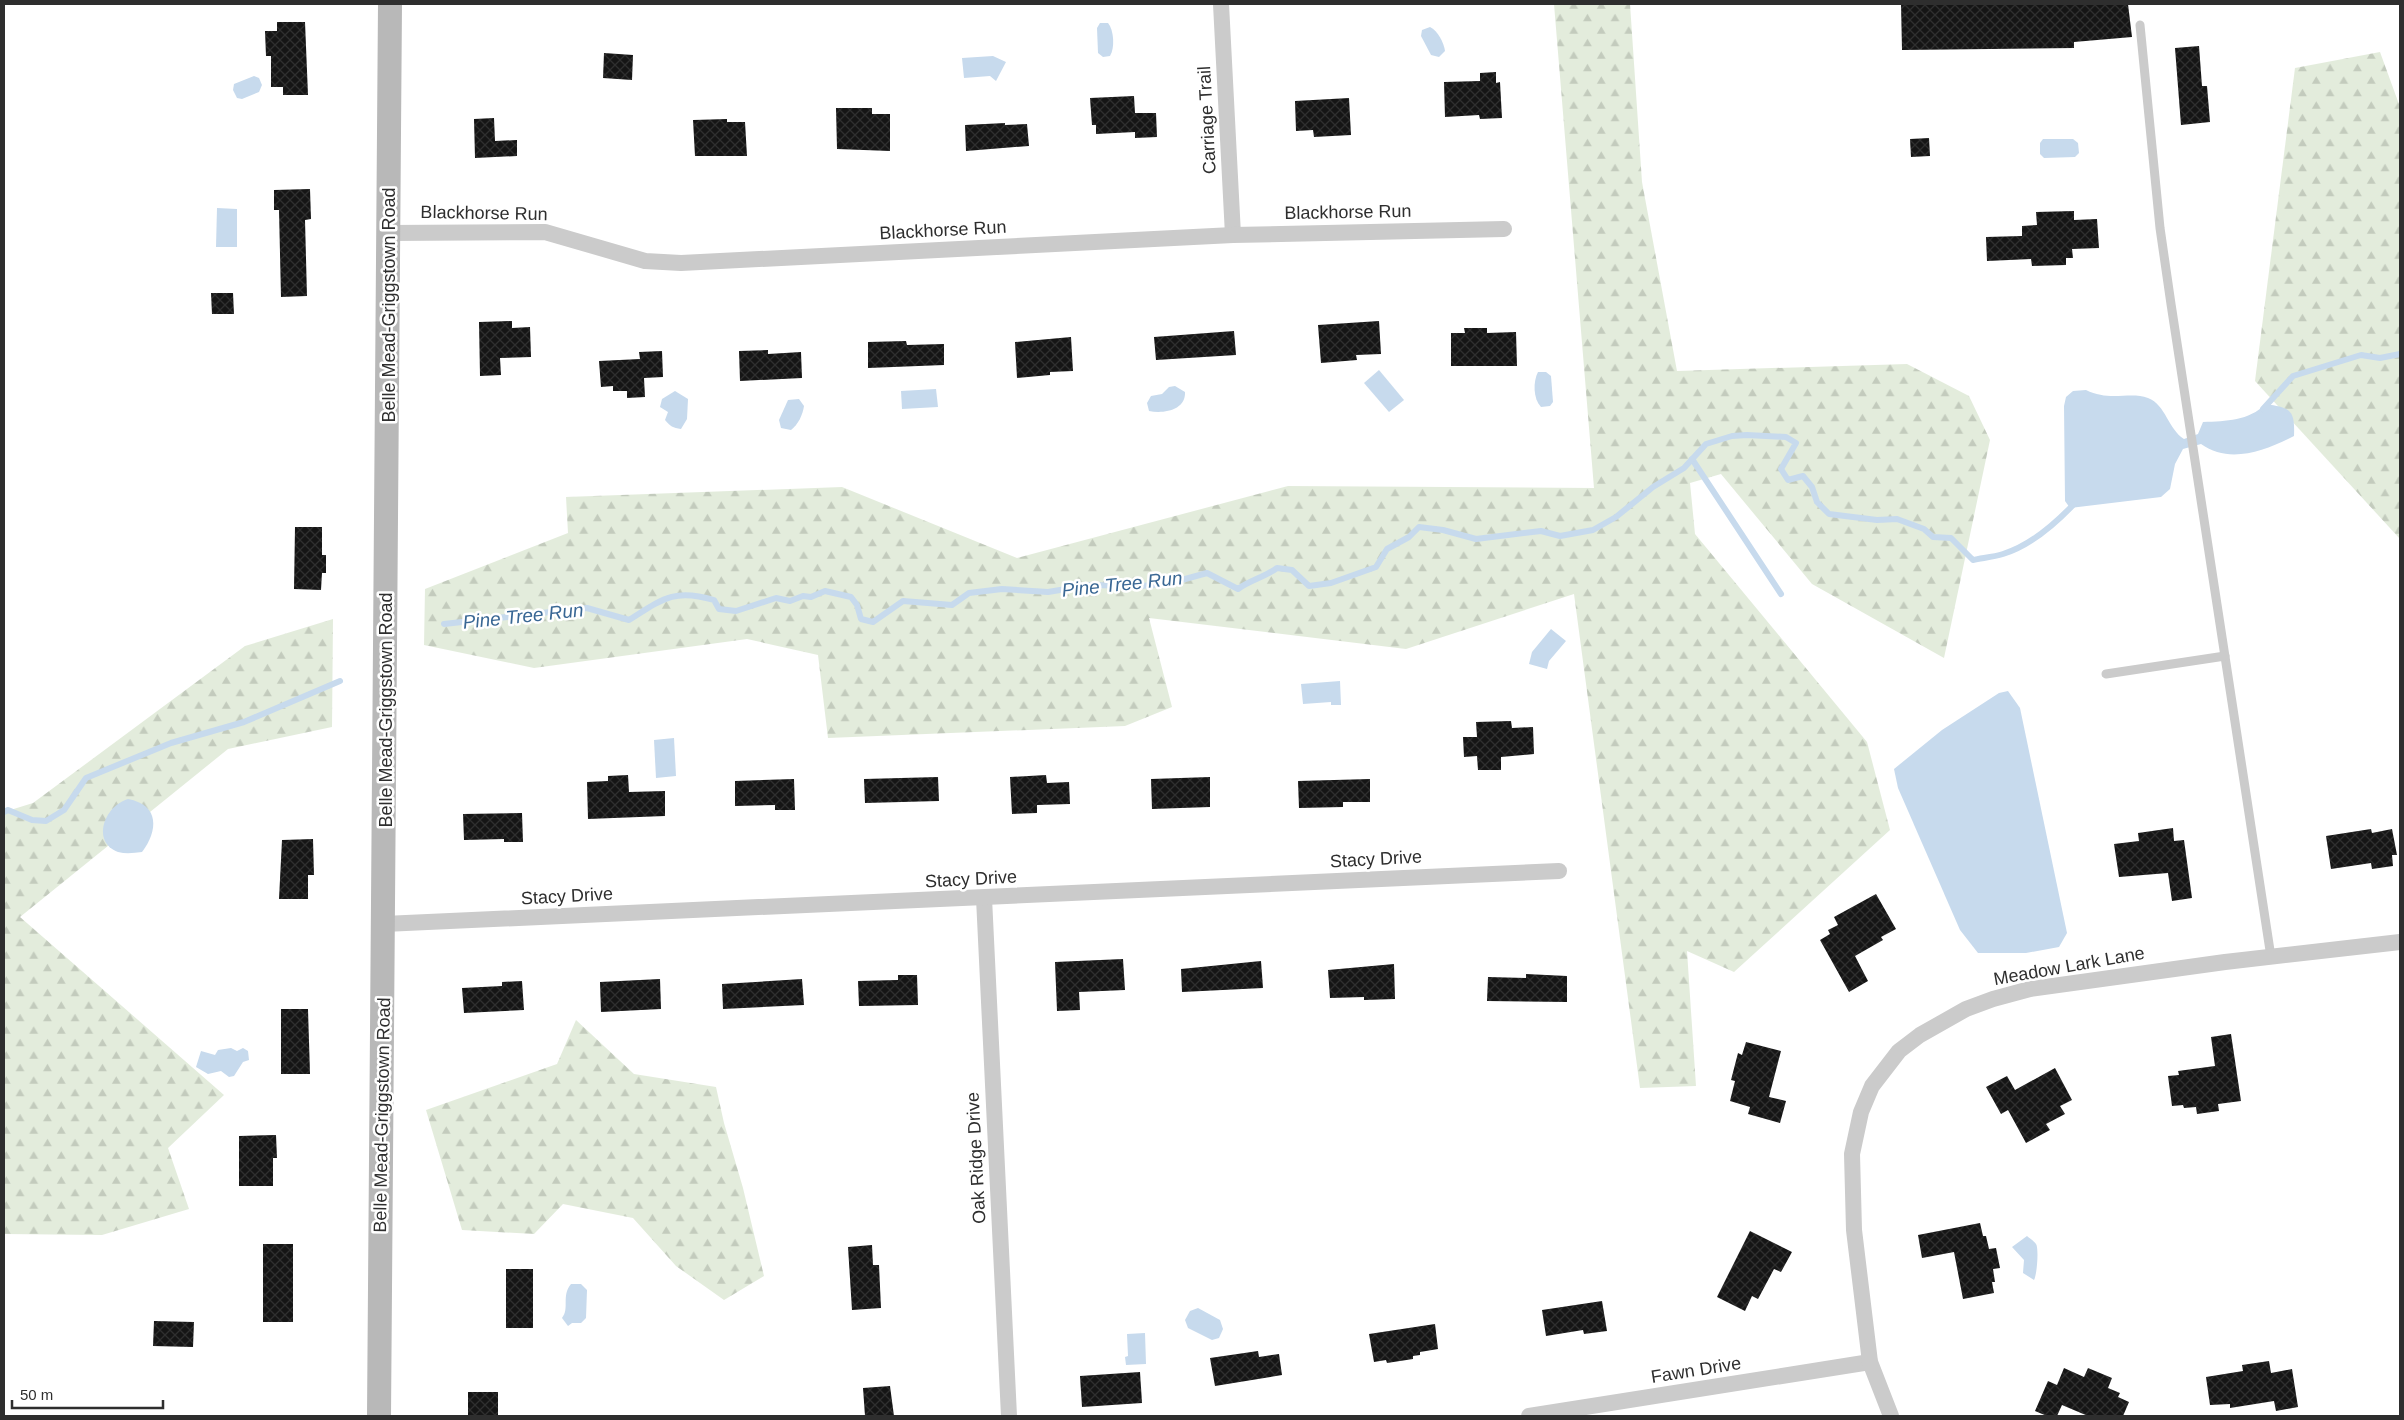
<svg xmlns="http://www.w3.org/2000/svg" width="2404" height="1420" viewBox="0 0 2404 1420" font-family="Helvetica,sans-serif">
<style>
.forest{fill:url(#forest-firs)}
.water{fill:#c7daed}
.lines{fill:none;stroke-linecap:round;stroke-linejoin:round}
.stream{stroke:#c7daed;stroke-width:6}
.building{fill:url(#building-cross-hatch)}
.lane{stroke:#cbcbcb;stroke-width:9}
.street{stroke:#cbcbcb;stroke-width:16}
.secondary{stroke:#b8b8b8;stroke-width:24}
.labels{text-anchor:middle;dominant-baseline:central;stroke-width:5;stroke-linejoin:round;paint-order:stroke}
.street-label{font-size:18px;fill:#2e2e2e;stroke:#fff}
.water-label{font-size:19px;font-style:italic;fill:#396794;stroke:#fff}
</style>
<defs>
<pattern id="forest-firs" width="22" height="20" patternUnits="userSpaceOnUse" patternTransform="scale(1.25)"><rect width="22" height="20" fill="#e3ecdc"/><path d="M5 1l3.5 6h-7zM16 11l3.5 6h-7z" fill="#c3cbbd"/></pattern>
<pattern id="building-cross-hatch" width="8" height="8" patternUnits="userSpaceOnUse" patternTransform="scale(1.25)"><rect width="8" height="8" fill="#151515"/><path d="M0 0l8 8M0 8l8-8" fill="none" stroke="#2f2f2f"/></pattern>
</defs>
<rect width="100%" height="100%" fill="#fff"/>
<!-- forest -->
<g class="forest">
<path d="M1554,4H1630L1642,182L1677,371L1907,364L1969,396L1990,440L1944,658L1812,584L1721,474L1690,483L1695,534L1867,742L1890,830L1734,972L1687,951L1696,1086L1640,1088L1574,594L1406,649L1149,618L1172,707L1125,726L828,738L818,655L747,639L534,668L424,645L425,589L568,533L566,497L842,487L1017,558L1288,486L1594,488Z"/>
<path d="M2380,52L2400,107V539L2255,381L2295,68Z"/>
<path d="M333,619L332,727L228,749L20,917L224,1095L168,1148L189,1209L102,1235L4,1234V812L33,803L245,646Z"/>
<path d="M576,1020L634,1074L716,1087L724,1123L743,1188L764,1276L724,1300L676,1266L633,1218L563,1204L534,1234L462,1230L426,1110L557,1064Z"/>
</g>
<!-- water -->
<g class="water">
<path d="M1100,23H1108C1114,30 1115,48 1110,56L1103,57L1098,53L1097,28Z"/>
<path d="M1430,27C1438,31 1444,43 1445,51L1439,57L1431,55L1421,36L1422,30Z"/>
<path d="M993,56L1006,62L996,81L990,76L964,78L962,58Z"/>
<path d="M254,76L259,78L262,85L259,92L242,99L237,98L233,90L234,84Z"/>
<path d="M2043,139H2073L2078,143L2079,153L2075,157L2044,158L2040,154V143Z"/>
<path d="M217,208L237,209V247H216Z"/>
<path d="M1379,370L1404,400L1389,412L1364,383Z"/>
<path d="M1538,372H1546L1551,376L1553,402L1550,406L1541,407C1533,399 1533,381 1538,372Z"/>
<path d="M1175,386L1185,392C1186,410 1164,414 1149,411L1147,403L1151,396L1162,394L1169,387Z"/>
<path d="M936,389L938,407L902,409L901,391Z"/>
<path d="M2086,390C2110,402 2130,391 2148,398C2166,405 2168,429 2184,439L2198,434L2203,422C2227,421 2248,421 2266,404C2291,408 2295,410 2294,436C2266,450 2230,465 2201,444L2183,449L2175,464L2170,489L2161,497L2070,508L2065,501L2064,406L2066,397L2073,391Z"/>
<path d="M675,391L688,399L687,419L681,429C673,428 670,426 665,420L668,412L660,407L662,399Z"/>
<path d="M799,399L804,406C803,414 798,425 791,430L781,428L779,420L788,400Z"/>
<path d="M1551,629L1566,641L1549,661L1547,669L1529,664L1532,652Z"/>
<path d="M1340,681L1341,705H1331V702L1303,704L1301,684Z"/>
<path d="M2008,691L2020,708L2067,933L2059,947L2026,953H1978L1960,930L1898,788L1894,769L1942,730L1999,693Z"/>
<path d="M674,738L676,776L656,778L654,740Z"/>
<path d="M128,799C160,805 158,831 142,852C134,853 126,854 118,852C91,842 104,806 128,799Z"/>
<path d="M231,1048L237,1051L243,1048L248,1051L249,1060L243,1062L234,1076L229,1077L221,1071L208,1074L196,1067L201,1051L215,1055L218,1050Z"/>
<path d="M2027,1236C2029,1238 2034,1241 2036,1244C2039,1248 2037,1275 2034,1280L2023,1273L2024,1260L2012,1247Z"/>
<path d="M571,1284H581L587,1290L586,1318L581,1323H572L568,1326L562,1318C570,1308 561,1296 571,1284Z"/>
<path d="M1198,1308L1220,1320L1223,1329L1219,1338L1212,1340L1188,1328L1185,1320L1190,1311Z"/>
<path d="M1145,1333L1146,1364L1126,1365L1125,1357L1128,1356L1127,1334Z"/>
</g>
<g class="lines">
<!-- stream -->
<g class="stream">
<path d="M2263,409L2293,376L2361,355L2380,358L2400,354"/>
<path d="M1692,459L1781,594"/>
<path d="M444,624L587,608L629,620C662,599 674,588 714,600L719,609L736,611L776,598L790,601L803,596L811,597L825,591L851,597L857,605L861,619L873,622L903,601L952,605L969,593L1002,589L1048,592L1090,585L1140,586L1167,584L1207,573L1238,589C1250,580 1265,577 1277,568L1292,570L1309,586L1331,583L1376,567L1387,549L1409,537L1419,527L1443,530L1476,539L1541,531L1560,536L1593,530L1616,517L1653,487L1684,468L1706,444L1732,436L1747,435L1786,437L1796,443L1781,469L1788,480L1803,476L1812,487L1817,502L1829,514L1877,520L1897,519L1924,529L1933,537L1951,538L1973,560C1982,558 1993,557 2003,554C2030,546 2056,523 2075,503"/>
<path d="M4,812L8,810L32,820L46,821L64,810L86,778L171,743L244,722L340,681"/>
</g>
</g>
<!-- building -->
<g class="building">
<path d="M1901,4H2128L2132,37L2074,42V48L1902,50Z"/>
<path d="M277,22H305L308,95H283V87H271V56H266L265,31H277Z"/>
<path d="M2199,46L2202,86H2207L2210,122L2181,125L2175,48Z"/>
<path d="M604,53L633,55L632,80L603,78Z"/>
<path d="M1496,72V83L1500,82L1502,118L1480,119L1479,115L1445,117L1444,82L1480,81V73Z"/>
<path d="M1134,96L1135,113H1156L1157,137L1135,138V132L1096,134V125H1092L1090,98Z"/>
<path d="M1349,98L1351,135L1314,137L1313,130L1296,131L1295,101Z"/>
<path d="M836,108H872V114H890V151L837,149Z"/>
<path d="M494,118L495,141L517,140V156L475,158L474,119Z"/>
<path d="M727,119V122H745L747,156H695L693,120Z"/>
<path d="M1005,123V125L1027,124L1029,146L966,151L965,125Z"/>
<path d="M1929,138L1930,156L1911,157L1910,139Z"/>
<path d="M310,189L311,219L305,220L307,296L281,297L279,210H274V190Z"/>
<path d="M2074,211V220L2097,219L2099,248L2072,249L2073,258H2066V265L2032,266L2031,259L1987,261L1986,237L2022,236V226L2037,225L2036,212Z"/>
<path d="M211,293H233L234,314H212Z"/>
<path d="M512,321V328L530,327L531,357L500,358L501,375L480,376L479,322Z"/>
<path d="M1379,321L1381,354L1356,355L1357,360L1321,363L1318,325Z"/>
<path d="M1464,328H1487V333L1516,332L1517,366H1451V333H1465Z"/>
<path d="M1234,331L1236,355L1156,360L1154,337Z"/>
<path d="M1071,337L1073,371L1050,372V375L1017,378L1015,342Z"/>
<path d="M906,341L907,345L944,344V365L868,368V342Z"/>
<path d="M768,350V354L801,352L802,378L740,381L739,351Z"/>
<path d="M662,351L663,377L644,378L645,397L627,398V391H613V386L601,387L599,361L640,359L639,352Z"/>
<path d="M295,527H322V555H326V573H322L321,590L294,589Z"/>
<path d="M1511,721L1512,728L1533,727L1534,754L1501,757V770H1478L1477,756L1464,757L1463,737H1477L1476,722Z"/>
<path d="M628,775L629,792L665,791V816L588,819L587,782L608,781V776Z"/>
<path d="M1046,775L1047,783L1069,782L1070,804L1037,805V813L1012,814L1010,777Z"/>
<path d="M938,777L939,801L865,803L864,779Z"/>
<path d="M1210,777V807L1152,809L1151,779Z"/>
<path d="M794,779L795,810H775V805L735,806V781Z"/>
<path d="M1370,779V802H1343V807L1299,808L1298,781Z"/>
<path d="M522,813L523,842H504V839L464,840L463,814Z"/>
<path d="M2173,828L2174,841L2184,840L2192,898L2172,901L2168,873L2119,877L2114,844L2139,841L2138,833Z"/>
<path d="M2371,829L2372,833L2392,829L2397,855H2392L2393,866L2372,869L2371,863L2331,869L2326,836Z"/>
<path d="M313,839L314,875H308V899H279L282,840Z"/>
<path d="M1876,894L1896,929L1881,937L1883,940L1855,956L1868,981L1849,992L1820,940L1830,934L1828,930L1838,925L1834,917Z"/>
<path d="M1123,959L1125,990L1079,992L1080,1010L1057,1011L1055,962Z"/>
<path d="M1261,961L1263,988L1182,992L1181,969Z"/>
<path d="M1394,964L1395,999L1364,1000V997L1330,998L1328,970Z"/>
<path d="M1526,974L1567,976V1002L1487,1001L1488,977L1526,978Z"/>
<path d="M898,975H917L918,1005L859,1006L858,981L898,980Z"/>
<path d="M660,979L661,1009L601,1012L600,982Z"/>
<path d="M802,979L804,1005L723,1009L722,984Z"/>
<path d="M522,981L524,1010L464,1013L462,988L502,986V982Z"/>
<path d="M281,1009H308L310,1074H281Z"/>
<path d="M2231,1034L2241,1101L2218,1104L2219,1111L2197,1114L2196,1107L2184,1108L2183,1105L2172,1106L2168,1076L2179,1075L2178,1071L2215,1066L2211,1037Z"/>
<path d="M1746,1042L1781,1051L1769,1097L1786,1101L1780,1123L1748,1114L1750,1107L1730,1101L1735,1081L1731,1080L1738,1053L1742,1055Z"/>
<path d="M2055,1068L2072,1100L2060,1106L2065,1114L2046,1124L2050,1130L2026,1143L2008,1110L2001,1114L1986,1087L2007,1076L2015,1090Z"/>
<path d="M276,1135L277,1158H273V1186H239V1136Z"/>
<path d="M1980,1223L1983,1236H1986L1989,1249L1996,1248L2000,1268L1993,1269L1995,1282H1992L1994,1293L1963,1299L1954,1252L1922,1258L1918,1235Z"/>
<path d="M1750,1231L1792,1252L1781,1272L1774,1269L1758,1299L1752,1296L1745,1311L1717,1297Z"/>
<rect x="263" y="1244" width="30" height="78"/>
<path d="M872,1245L873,1265H879L881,1308L852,1310L848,1247Z"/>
<rect x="506" y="1269" width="27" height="59"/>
<path d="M1602,1301L1607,1331L1584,1334L1583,1330L1546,1336L1542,1310Z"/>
<path d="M154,1321L194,1322L193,1347L153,1346Z"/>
<path d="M1435,1324L1438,1349L1420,1352V1355L1413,1356V1359L1387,1363L1386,1360L1374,1362L1369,1334Z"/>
<path d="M1258,1351L1259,1357L1279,1354L1282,1375L1215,1386L1210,1358Z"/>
<path d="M2269,1361L2271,1373L2292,1369L2298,1407L2276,1411L2274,1401L2230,1408V1404L2210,1405L2206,1377L2243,1371L2242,1365Z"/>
<path d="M2064,1368L2084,1377L2088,1368L2112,1378L2108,1388L2120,1393L2118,1397L2129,1402L2123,1416H2088L2062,1405L2057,1416H2047L2035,1411L2048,1381L2057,1385Z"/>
<path d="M1140,1372L1142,1403L1082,1407L1080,1376Z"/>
<path d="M890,1386L894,1416H865L863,1388Z"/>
<rect x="468" y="1392" width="30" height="24"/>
</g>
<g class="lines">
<!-- lane -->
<g class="lane">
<path d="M2140,25L2160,228L2171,304L2271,957"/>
<path d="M2106,674L2225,656"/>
</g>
<!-- street -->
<g class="street">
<path d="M1221,4L1233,235"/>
<path d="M389,233L545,232L645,261L681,263L1233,235L1504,229"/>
<path d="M984,898L1009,1416"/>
<path d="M384,924L1559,871"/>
<path d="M1529,1416L1870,1362"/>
<path d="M1891,1416L1870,1362L1854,1230L1852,1154L1861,1112L1872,1086L1899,1051L1920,1035L1966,1009L1993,999L2030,989L2225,962L2400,942"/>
</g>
<!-- secondary -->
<path class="secondary" d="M379,1416L390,4"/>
</g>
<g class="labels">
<!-- street labels -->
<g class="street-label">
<text transform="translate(1207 120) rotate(-93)">Carriage Trail</text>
<text transform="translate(1348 212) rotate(-1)">Blackhorse Run</text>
<text transform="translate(484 213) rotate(1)">Blackhorse Run</text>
<text transform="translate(943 230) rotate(-3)">Blackhorse Run</text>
<text transform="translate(389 305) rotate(-90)">Belle Mead-Griggstown Road</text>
<text transform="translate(386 710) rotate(-90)">Belle Mead-Griggstown Road</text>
<text transform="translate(1376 859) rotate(-3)">Stacy Drive</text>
<text transform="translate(971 879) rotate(-3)">Stacy Drive</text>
<text transform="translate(567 896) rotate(-3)">Stacy Drive</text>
<text transform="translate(2069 966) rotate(-10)">Meadow Lark Lane</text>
<text transform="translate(382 1115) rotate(-89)">Belle Mead-Griggstown Road</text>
<text transform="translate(976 1158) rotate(-93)">Oak Ridge Drive</text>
<text transform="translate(1696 1370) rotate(-9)">Fawn Drive</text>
</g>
<!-- water labels -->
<g class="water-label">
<text transform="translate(1122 584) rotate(-6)">Pine Tree Run</text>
<text transform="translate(523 616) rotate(-6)">Pine Tree Run</text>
</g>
</g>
<!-- border -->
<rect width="2404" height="1420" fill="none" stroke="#2e2e2e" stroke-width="10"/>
<!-- scale -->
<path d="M12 1400v8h151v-8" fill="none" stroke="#2e2e2e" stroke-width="2.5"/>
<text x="20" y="1400" font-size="15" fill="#2e2e2e" stroke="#ffffff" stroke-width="4" paint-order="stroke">50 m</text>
</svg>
